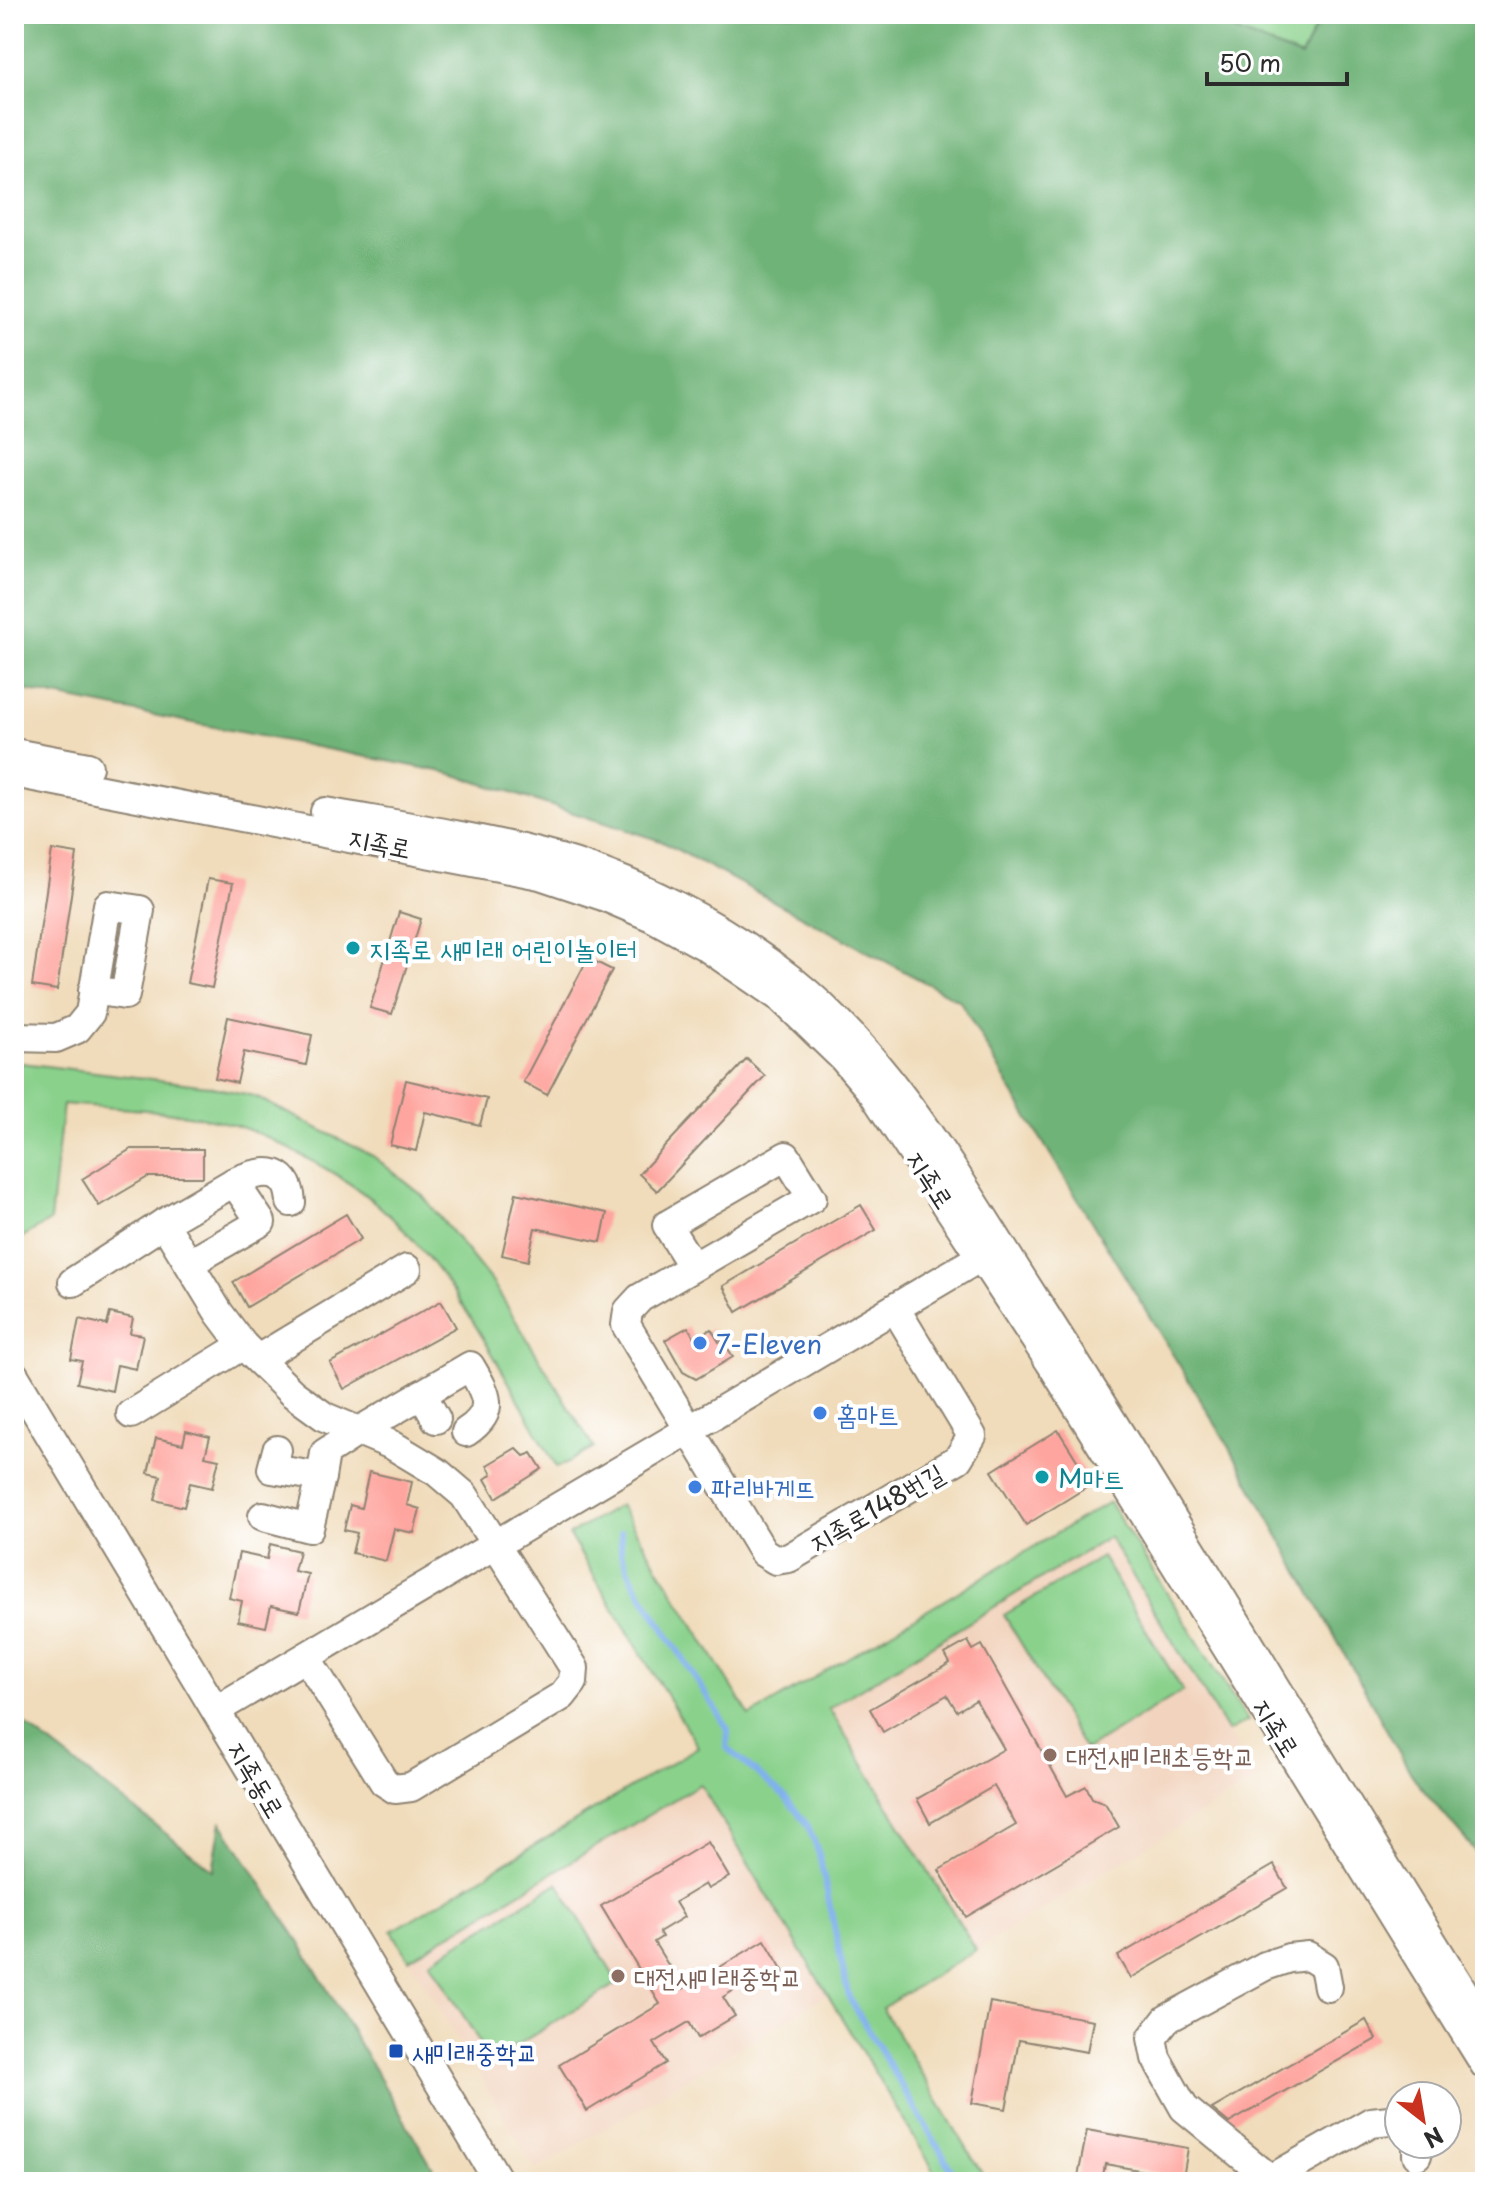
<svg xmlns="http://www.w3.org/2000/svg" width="1499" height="2196" viewBox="0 0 1499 2196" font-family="'Playpen Sans','Poor Story',sans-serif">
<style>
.built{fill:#f2d4be}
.green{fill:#8ad18c;stroke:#5a7e5c;stroke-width:2}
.forest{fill:#6fb378;stroke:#4d6f52;stroke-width:2}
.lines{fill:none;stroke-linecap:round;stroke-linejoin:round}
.stream{stroke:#81b1ec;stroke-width:6}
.building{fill:#fea59f}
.minor-casing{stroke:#8e8372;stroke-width:32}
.minor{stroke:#fff;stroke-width:28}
.culture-dot{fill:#0f9aa8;stroke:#fff;stroke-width:3}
.shop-dot{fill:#3f7fe0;stroke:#fff;stroke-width:3}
.education-dot{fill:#8d6e63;stroke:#fff;stroke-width:3}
.transit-dot{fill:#1a4fb4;stroke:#fff;stroke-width:3}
.labels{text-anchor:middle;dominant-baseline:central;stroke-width:8;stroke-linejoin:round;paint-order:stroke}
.street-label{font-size:26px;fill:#2b2b2b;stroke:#fff}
.culture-label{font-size:26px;fill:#0d838f;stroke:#fff;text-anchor:start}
.shop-label{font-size:26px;fill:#366cbe;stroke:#fff;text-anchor:start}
.education-label{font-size:26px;fill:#785e54;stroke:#fff;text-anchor:start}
.transit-label{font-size:26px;fill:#164399;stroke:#fff;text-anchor:start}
</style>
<rect width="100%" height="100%" fill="#fff"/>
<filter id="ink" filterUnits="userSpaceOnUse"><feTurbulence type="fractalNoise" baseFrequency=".0125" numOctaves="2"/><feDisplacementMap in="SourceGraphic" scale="16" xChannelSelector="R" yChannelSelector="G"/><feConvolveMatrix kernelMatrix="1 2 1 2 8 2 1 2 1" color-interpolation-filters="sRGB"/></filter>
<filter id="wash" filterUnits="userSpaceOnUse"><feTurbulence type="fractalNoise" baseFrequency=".006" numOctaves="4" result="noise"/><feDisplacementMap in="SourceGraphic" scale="32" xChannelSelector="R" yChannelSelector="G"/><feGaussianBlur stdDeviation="1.8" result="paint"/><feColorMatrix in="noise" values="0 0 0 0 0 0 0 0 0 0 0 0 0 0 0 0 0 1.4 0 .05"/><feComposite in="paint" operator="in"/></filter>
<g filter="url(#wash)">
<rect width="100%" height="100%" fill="#f0dbba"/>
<!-- built -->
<g class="built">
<path d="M1109,1537L1257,1779L976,1950L828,1708Z"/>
<path d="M700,1783L828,1994L536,2170L409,1959Z"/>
</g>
<!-- green -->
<g class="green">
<path d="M1193,14H1322L1301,57Z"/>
<path d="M14,1062L208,1086L254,1096L373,1156L422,1195L493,1283L594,1448L557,1468C509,1385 460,1282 389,1215C363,1190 332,1171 299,1154C276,1141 252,1129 227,1123C174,1109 117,1109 63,1104L50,1221L14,1242Z"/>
<path d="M1109,1502L1248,1721L1228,1732L1109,1537L829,1708L976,1950L882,2008L987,2182H941L700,1784L409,1959L392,1931L698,1747L569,1535L620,1505L750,1716Z"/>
<path d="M1102,1557L1183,1691L1085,1750L1004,1615Z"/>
<path d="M558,1883L618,1983L491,2061L430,1961Z"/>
</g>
<!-- forest -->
<g class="forest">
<path d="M14,14H1193L1301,57L1322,14H1485V1863L1414,1779L1230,1448L1011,1090L960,1001L661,841L449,773L14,688Z"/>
<path d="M14,1716L213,1870L221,1822L295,1935L441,2182H14Z"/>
</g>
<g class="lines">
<!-- stream -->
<path class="stream" d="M621,1532V1552L634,1582L728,1729L727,1748L785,1797L808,1826L819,1854L849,1998L959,2182"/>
</g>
<g id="blocks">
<!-- building -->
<g class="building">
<path d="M52,850L77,854L57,990L32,986Z"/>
<path d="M208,879L233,883L212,988L187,983Z"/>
<path d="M399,912L421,919L392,1014L370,1008Z"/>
<path d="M588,958L612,970L547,1095L523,1082Z"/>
<path d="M228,1017L312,1035L306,1065L244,1052L237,1083L215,1078Z"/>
<path d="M747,1059L765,1076L657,1191L639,1174Z"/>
<path d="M406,1080L487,1099L480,1125L425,1112L416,1151L390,1145Z"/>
<path d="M131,1149H203V1177H148L99,1206L82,1179Z"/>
<path d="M516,1193L607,1213L601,1242L535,1228L528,1261L502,1255Z"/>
<path d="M861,1205L876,1230L737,1312L723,1286Z"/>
<path d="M346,1214L361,1239L247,1307L233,1282Z"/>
<path d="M441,1301L456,1327L344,1389L330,1363Z"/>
<path d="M110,1313L133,1318L130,1333L143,1335L136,1369L117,1365L112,1391L77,1383L82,1361L71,1359L79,1319L107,1325Z"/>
<path d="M688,1327L695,1339L711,1329L719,1342L723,1340L733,1357L696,1379L683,1372L665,1340Z"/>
<path d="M1058,1430L1092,1484L1026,1525L992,1471Z"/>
<path d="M186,1431L210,1437L205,1456L219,1459L212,1488L190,1483L184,1507L155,1500L161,1476L148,1473L156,1438L183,1444Z"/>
<path d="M516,1448L524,1456L532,1453L542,1469L496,1498L485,1479L492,1474L487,1465Z"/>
<path d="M369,1472L412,1482L407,1505L420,1509L414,1533L394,1529L386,1561L352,1553L357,1533L344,1530L350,1505L361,1508Z"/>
<path d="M270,1544L299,1551L294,1571L308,1574L299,1612L271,1606L266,1627L238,1621L242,1601L229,1598L239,1553L267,1559Z"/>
<path d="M968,1641L973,1650L982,1645L1067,1796L1086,1786L1092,1798L1105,1803L1119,1827L966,1917L939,1870L1016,1825L994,1786L930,1823L917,1799L1004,1749L976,1700L957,1711L947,1695L883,1732L870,1709L950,1663L945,1654Z"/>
<path d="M708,1842L729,1877L708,1889L705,1884L675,1902L684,1917L659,1932L662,1937L654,1942L683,1989L765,1940L785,1974L763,1986L757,1976L723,1997L735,2016L698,2038L689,2022L654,2043L666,2063L587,2111L559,2065L660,2004L601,1906Z"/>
<path d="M1274,1865L1287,1888L1131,1978L1118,1956Z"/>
<path d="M990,2002L1093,2020L1087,2052L1019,2040L1006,2109L972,2103Z"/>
<path d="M1366,2020L1376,2039L1229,2123L1212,2109Z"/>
<path d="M1087,2130L1188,2148L1183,2178L1105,2164L1102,2182H1077Z"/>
</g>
</g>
</g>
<g filter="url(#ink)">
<use href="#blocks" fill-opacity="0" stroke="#8e8372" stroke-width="2"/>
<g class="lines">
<defs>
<g id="minor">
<path d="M14,753L88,767"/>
<path d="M14,773L540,875L603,896L652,917L705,946L781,998L843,1058L873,1093L1050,1362L1485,2065"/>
<path d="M325,812C398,825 471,836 542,854C632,877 721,924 793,981C895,1062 968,1196 1038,1304C1191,1542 1334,1787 1485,2026"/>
<path d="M14,1037L56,1038L77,1029L90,1013L108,905L140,910L125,995L93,990"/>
<path d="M234,1182C261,1170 288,1164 291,1202"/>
<path d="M164,1223L219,1313L243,1345L292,1393L325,1417L392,1445L437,1472L464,1495L574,1668L573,1682L562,1696L411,1787L395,1789L384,1782L306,1657"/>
<path d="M693,1267L667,1225L786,1156L812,1198L640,1298L628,1311L626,1325L763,1552L776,1560L789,1558L958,1459L972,1436L895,1308"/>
<path d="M73,1282L164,1223L234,1182L261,1222L190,1263"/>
<path d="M258,1359L407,1269"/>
<path d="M14,1375L499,2182"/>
<path d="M422,1394L436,1419"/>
<path d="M131,1414L243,1345"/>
<path d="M321,1477L325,1453L359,1431L470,1366C486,1393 498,1411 466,1432"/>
<path d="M263,1516L309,1528L321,1477L272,1469L277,1450"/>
<path d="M216,1710L996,1248"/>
<path d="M1417,2155V2144"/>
<path d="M1271,2179L1371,2122L1399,2119"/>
<path d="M1274,2182L1184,2108L1156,2058L1152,2038L1167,2019L1265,1966L1289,1958L1308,1956L1324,1966L1328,1987"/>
</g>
</defs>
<!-- minor casing -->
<use href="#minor" class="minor-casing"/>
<!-- minor -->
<use href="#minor" class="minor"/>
</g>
</g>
<!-- markers -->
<g class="culture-dot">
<circle cx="353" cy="948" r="8"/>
<circle cx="1042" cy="1477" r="8"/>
</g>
<g class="shop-dot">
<circle cx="700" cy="1343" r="8"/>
<circle cx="820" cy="1413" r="8"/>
<circle cx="695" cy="1487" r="8"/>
</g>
<g class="education-dot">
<circle cx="1050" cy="1755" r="8"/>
<circle cx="618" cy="1976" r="8"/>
</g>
<rect class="transit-dot" x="388" y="2043" width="16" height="16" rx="4"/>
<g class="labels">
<!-- street labels -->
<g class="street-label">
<text transform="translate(380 842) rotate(11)">지족로</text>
<text transform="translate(931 1179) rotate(57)">지족로</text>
<text transform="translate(876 1507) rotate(-30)">지족로148번길</text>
<text transform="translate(1277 1727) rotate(58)">지족로</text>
<text transform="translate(257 1779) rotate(59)">지족동로</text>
</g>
<!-- culture labels -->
<g class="culture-label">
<text x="369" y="948">지족로 새미래 어린이놀이터</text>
<text x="1058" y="1477">M마트</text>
</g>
<!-- shop labels -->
<g class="shop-label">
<text x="716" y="1343">7-Eleven</text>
<text x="836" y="1413">홈마트</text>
<text x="711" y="1487">파리바게뜨</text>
</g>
<!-- education labels -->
<g class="education-label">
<text x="1066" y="1755">대전새미래초등학교</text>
<text x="634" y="1976">대전새미래중학교</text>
</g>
<!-- transit labels -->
<g class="transit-label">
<text x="412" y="2051">새미래중학교</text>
</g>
</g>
<!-- margin -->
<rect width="1499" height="2196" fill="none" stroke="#fff" stroke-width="48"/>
<!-- north arrow -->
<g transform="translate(1423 2120) rotate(149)"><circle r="38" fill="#ffffff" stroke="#aaaaaa" stroke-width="2"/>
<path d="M0-6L14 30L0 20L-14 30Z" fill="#c8321e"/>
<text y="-12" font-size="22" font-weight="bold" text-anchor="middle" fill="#2b2b2b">N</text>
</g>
<!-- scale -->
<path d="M1207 72v12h140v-12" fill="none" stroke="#2b2b2b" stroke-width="4"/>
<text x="1219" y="72" font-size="24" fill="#2b2b2b" stroke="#ffffff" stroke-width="6" paint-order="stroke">50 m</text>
</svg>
